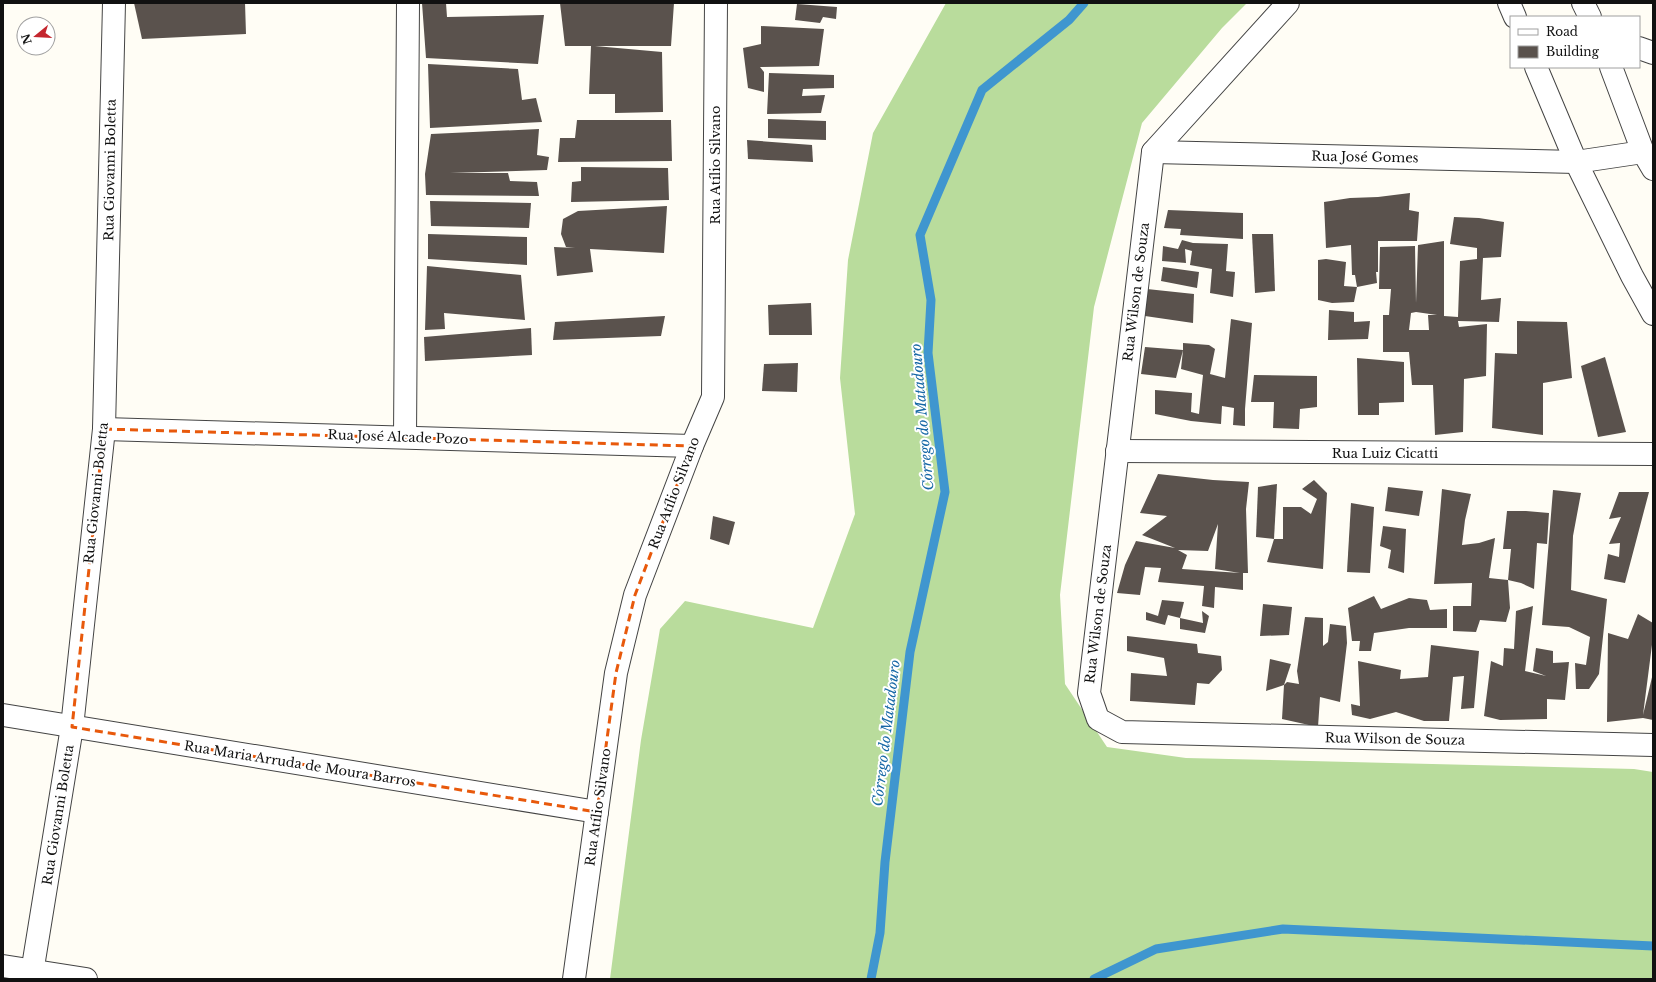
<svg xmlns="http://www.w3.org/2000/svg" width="1656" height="982" viewBox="0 0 1656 982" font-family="'Libre Baskerville',serif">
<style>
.forest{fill:#b9dc9c}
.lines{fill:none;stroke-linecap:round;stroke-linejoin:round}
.stream{stroke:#3f96cf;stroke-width:9}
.building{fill:#5a524d;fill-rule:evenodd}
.minor-casing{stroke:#444;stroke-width:24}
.minor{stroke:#fff;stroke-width:22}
.marked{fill:none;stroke:#e8590c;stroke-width:3;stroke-dasharray:8 5;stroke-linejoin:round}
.labels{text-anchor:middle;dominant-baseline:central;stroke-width:4;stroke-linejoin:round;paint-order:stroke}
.street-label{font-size:13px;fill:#111;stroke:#fff}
.water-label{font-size:14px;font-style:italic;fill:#1768a6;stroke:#fff}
</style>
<rect width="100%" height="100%" fill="#fffdf5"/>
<!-- forest -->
<path class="forest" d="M946,3H1247L1222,28L1142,123L1094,307L1060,595L1065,684L1107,747L1186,758L1634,769L1653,772V979H610L641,740L660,629L685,601L813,628L855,514L840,378L848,260L873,133Z"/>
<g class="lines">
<!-- stream -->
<g class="stream">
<path d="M871,979L880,933L885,862L910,652L945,492L928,353L931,300L920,235L982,90L1069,20L1084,3"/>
<path d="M1094,979L1156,949L1283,929L1653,946"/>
</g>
</g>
<!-- building -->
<g class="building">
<path d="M134,3H245L246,34L142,39Z"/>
<path d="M422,3H446L447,17L544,15L538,64L426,58Z"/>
<path d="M560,3H674L671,46H595L662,52L663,112L615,113V94H589L591,46H565Z"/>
<path d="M797,4L837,7L836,19L823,17L820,23L795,20Z"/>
<path d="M761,26L824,29L819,66L760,67L764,72V92L748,88L743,48L761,44Z"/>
<path d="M428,64L518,69L522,100L536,98L542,122L430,128Z"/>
<path d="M769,73L834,75V88L803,89L802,96L825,95L821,113L767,114Z"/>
<path d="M768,119L826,121V140L768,138Z"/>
<path d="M577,120H671L672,161L558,162L560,138H575Z"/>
<path d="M539,129L537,155L549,157L547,170L450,173H508L510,181L537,182L539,196L426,195L425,174L431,134Z"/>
<path d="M747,140L812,145L813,162L748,159Z"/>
<path d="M581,167L668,168L669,200L571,202L572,182L581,181Z"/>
<path d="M1410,193L1409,210L1419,212L1417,241H1378V272H1376L1377,283L1357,287L1355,275H1352L1351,245L1326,248L1324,202L1350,198L1378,197Z"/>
<path d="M430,201L531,203L529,228L431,226Z"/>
<path d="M667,206L664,253L590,249L593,272L557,276L554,247L575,248L566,247L561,234L563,219L578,211Z"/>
<path d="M1168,210L1243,213V239L1180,235L1181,229L1164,228Z"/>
<path d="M1454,217L1479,218L1504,222L1501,257L1483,258L1481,300L1501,298L1499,322L1458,321L1459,327L1487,324L1486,376L1464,379L1463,432L1435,435L1433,385H1412L1409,352H1383V315H1389L1391,289H1379L1380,247L1415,246L1416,303L1418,245L1444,241V316L1458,317L1460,261L1477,259V248L1450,244ZM1416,312L1437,315H1428L1429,330H1409L1411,313Z"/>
<path d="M428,234L527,237V265L428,259Z"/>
<path d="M1252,234H1273L1275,291L1255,293Z"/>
<path d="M1182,240L1193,243L1228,244L1226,271L1235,272L1233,297L1210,293L1212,269L1190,265L1192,251L1185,249L1186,263L1162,261L1163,246L1178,249Z"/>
<path d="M1326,259L1346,262L1344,286L1357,287L1354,302L1332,303L1318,300V260Z"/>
<path d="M427,266L521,275L525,320L444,313L445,329L425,330Z"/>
<path d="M1163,267L1199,272L1197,288L1161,281Z"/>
<path d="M1147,289L1194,294L1193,323L1145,316Z"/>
<path d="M811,303L812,335H769L768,305Z"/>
<path d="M1329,310L1354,312V322L1370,321L1368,339L1328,340Z"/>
<path d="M665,316L661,336L553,340L555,322Z"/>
<path d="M1231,319L1252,323L1245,409V426L1233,425L1234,408L1222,406L1221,424L1191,421L1155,414V390L1192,393L1191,412L1199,414L1203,375L1181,369L1183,350L1176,378L1141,374L1145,347L1183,350V343L1209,345L1215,349L1210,374L1225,378Z"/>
<path d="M1517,321L1567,322L1572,378L1543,383V435L1492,428L1495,353L1517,354Z"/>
<path d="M531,328L532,355L425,361L424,337Z"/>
<path d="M1605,357L1626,432L1598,437L1581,366Z"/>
<path d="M1357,358L1404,362V402L1379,403V415H1358Z"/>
<path d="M798,363L797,392L762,391L764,364Z"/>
<path d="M1254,375L1317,376V407L1300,409L1299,429L1273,428L1274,402H1251Z"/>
<path d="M1158,474L1213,480L1249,482L1246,509L1248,573H1243V590L1215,587L1214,608L1202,606L1204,586L1158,582L1161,568L1145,567L1140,595L1117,593L1125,565L1136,541L1175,548L1142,535L1167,516L1140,513ZM1218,524L1215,569L1240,573L1182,569L1187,555L1178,550L1208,551Z"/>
<path d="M1314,480L1327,493L1323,569L1267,562L1274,539H1283V507H1301L1311,514L1317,499L1302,489Z"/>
<path d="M1277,484L1274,539L1256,537L1258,487Z"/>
<path d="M1388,487L1423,491L1419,516L1385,511Z"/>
<path d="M1442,489L1471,494L1465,520L1462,545L1479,543L1495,538L1489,578L1508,580L1510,608L1506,622L1480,620L1476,632L1453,631V606H1471L1472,583L1434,584Z"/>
<path d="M1553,490L1581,493L1573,536L1571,590L1607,599L1599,674L1589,689H1576L1575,663L1586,665L1590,637L1569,627L1542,625Z"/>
<path d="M1619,492H1649L1625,583L1604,579L1608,554L1619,557L1620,543L1609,544L1621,517L1609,519Z"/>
<path d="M1351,503L1374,507L1370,573L1347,572Z"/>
<path d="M1507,511H1526L1549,513L1547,544L1537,543L1534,589L1521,583L1508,580L1511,549H1503Z"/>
<path d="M713,516L735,522L729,545L710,539Z"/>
<path d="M1383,526L1406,529L1404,573L1388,568L1391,550L1380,546Z"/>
<path d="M1374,596L1381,609L1409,598L1427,600L1430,610L1447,609V628H1409L1374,633L1371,651H1359L1360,641H1352L1348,608Z"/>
<path d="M1162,600L1184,602L1180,618L1168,615L1165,625L1146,620V612L1158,616Z"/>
<path d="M1263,604L1292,607L1289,635L1260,636Z"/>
<path d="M1533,606L1525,671L1546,676L1533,671L1536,648L1553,651V663L1569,662L1565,700L1547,699V719L1500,720L1484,716L1491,661L1503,666L1504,648L1514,649L1516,611Z"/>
<path d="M1202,611L1209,616L1205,633L1180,629V618L1203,623Z"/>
<path d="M1638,614L1653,623V637L1643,715L1653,673V720L1643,718L1607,722L1608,633L1628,639Z"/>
<path d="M1305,617L1323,618V646L1328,642L1330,624L1346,626L1347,643L1340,702L1320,697L1318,727L1282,719L1284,685L1266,691L1270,659L1291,664L1284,685L1287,682L1299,684L1297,671Z"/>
<path d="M1127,636L1197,644L1198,653L1221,656L1222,670L1209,684L1197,683L1195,705L1130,701L1131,673L1167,676L1164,658L1127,651Z"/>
<path d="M1431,645L1479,651L1474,708L1461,709L1464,676L1453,677L1449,721H1424L1396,712L1370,719L1352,715L1351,704L1360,706L1358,661L1401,670L1400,679L1428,677Z"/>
</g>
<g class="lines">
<defs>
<g id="minor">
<path d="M1288,3L1153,152L1089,693L1098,719L1122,732L1653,745"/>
<path d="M1509,3L1515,17"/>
<path d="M1583,3L1590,17"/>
<path d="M1639,48L1653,53"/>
<path d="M1536,67L1576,162L1632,276L1653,314"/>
<path d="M1611,67L1643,152L1653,169"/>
<path d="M1153,152L1576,162L1643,152"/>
<path d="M104,429L692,446"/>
<path d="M405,437L408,3"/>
<path d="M1117,451L1653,454"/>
<path d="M3,715L597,812"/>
<path d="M3,966L86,979"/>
<path d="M31,979L72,727L104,429L114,3"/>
<path d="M574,979L616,673L635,595L692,446L713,397L716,3"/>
</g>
</defs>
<!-- minor casing -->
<use href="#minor" class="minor-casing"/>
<!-- minor -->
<use href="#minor" class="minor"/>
</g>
<!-- marked area -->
<path class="marked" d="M104,429L692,446L635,595L616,673L597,812L72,727Z"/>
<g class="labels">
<!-- street labels -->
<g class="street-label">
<text transform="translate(1365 157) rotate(1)">Rua José Gomes</text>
<text transform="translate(715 165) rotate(-90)">Rua Atílio Silvano</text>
<text transform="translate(110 170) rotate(-89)">Rua Giovanni Boletta</text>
<text transform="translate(1136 292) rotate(-83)">Rua Wilson de Souza</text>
<text transform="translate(398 437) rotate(2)">Rua José Alcade Pozo</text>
<text x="1385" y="453">Rua Luiz Cicatti</text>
<text transform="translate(96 493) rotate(-84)">Rua Giovanni Boletta</text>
<text transform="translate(674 493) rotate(-69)">Rua Atílio Silvano</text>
<text transform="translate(1098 614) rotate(-83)">Rua Wilson de Souza</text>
<text transform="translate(1395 739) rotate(1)">Rua Wilson de Souza</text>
<text transform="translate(300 764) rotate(9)">Rua Maria Arruda de Moura Barros</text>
<text transform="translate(598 807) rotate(-82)">Rua Atílio Silvano</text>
<text transform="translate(58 815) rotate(-81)">Rua Giovanni Boletta</text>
</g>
<!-- water labels -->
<g class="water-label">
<text transform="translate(922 417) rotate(-95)">Córrego do Matadouro</text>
<text transform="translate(886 733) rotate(-83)">Córrego do Matadouro</text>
</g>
</g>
<!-- border -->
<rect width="1656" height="982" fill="none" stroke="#111111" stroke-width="8"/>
<!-- legend -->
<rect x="1510" y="16" width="130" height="52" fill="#ffffff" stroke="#a0a0a0"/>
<rect x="1518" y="29" width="20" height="6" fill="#ffffff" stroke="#a0a0a0"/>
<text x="1546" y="36" font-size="12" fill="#111111">Road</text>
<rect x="1518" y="46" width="20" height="12" fill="#5a524d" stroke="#a0a0a0"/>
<text x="1546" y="56" font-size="12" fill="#111111">Building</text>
<!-- north arrow -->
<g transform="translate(36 36) rotate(252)"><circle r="19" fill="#ffffff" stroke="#a0a0a0"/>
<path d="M0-3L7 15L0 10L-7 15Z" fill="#c4262e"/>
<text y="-6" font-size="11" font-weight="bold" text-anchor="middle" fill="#111111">N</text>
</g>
</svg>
